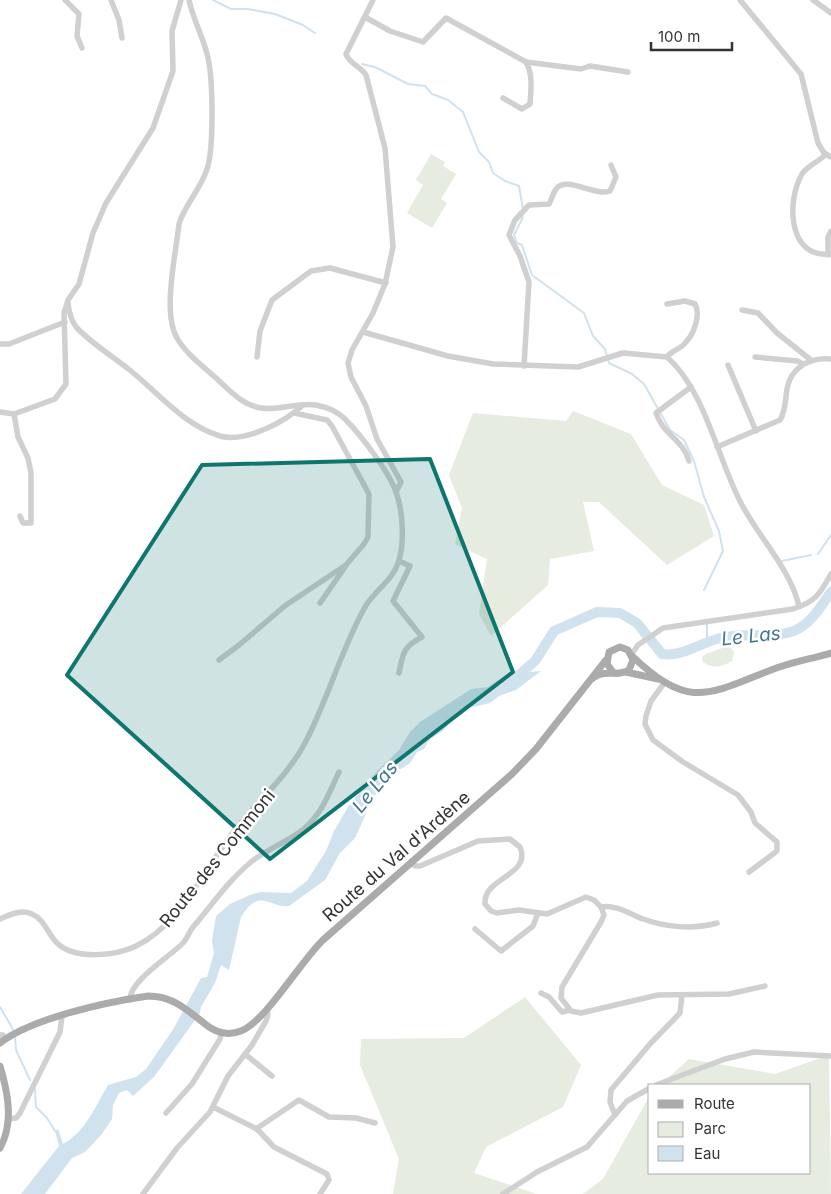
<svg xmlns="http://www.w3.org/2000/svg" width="831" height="1194" viewBox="0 0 831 1194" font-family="Inter,sans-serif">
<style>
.green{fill:#e6ecdf}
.water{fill:#cfe2ee}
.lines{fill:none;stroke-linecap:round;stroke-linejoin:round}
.stream{stroke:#cfe2ee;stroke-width:2}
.river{stroke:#cfe2ee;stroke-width:10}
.minor{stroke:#d0d0d0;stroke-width:5.5}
.major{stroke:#ababab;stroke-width:7}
.marked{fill:#0f766e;fill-opacity:0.2;stroke:#0f766e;stroke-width:4;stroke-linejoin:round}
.labels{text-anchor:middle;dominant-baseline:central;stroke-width:5;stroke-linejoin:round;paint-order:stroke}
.street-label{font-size:18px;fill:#333;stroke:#fff}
.water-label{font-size:19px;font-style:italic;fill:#3f7597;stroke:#fff}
</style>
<rect width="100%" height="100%" fill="#fff"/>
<!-- green -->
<g class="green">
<path d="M431,154L445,162L443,166L456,174L441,199L447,203L432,228L407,213L423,185L416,180Z"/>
<path d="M573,411L631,434L662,485L704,505L714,536L667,565L599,502H583L594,551L550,559L548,585L491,636L479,614L487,559L455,544L462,508L449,475L473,413L566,421Z"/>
<path d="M725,647L731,648L734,652L732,661C722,667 712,669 703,662L702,657L706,654Z"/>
<path d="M525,997L581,1065L563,1107L486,1147L474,1173L537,1194H393L399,1159L360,1065L361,1039L464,1038Z"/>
<path d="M829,1055L831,1194H583L603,1179L650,1095V1173H810V1085H660L689,1059L775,1074Z"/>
</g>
<!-- water -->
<path class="water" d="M541,671L516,690L499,696L490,703L469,708L456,715L443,731L430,739L424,749L417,752L410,763L388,777L373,798L355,838L340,853L325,880L289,906C270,909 260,886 241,917L229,970L221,965L215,983L201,1007L200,1013L154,1077L133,1096L127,1090L119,1093L113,1105L112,1119L102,1134L85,1152L72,1158L45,1194H21L59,1146L55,1131L58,1129L63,1144C86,1131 95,1107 108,1085L136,1077L146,1069L174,1028L201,978L207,977L214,953L212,941L216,916L230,904L250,895L260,892L291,893L307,881L326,851L334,831L348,807L377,771L399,750L410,732L420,722L471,689L488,687L498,680L517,673Z"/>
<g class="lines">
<!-- stream -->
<g class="stream">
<path d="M213,0L231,9H248L275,14L303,25L315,33"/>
<path d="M362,64L375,67L408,84L425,86L432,94L448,100L463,112L479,152L489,162L493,173L505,181L519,186L523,209"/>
<path d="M523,214L522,219L514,235L517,243L522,245L532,275L584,313L593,336L605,349L609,363L632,374L644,384L670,430L684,440L694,461L704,497L719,531L723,551L704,590"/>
<path d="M818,554L831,535"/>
<path d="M782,561L811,555"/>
<path d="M707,643V623"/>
<path d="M0,1007L14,1031"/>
<path d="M15,1036L16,1050L30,1080"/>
<path d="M35,1089L36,1107L47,1118L55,1131"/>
</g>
<!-- river -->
<path class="river" d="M512,681L535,661L554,631L597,612L620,613L637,623L662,654C681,657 698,644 717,639C742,631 769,640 794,631C811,624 821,606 831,592"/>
<!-- minor -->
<g class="minor">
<path d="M65,0L79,14L77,36L82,48"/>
<path d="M111,0L119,20L122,38"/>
<path d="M373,0L346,54C349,64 361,66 366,75L385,148L393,247L385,284L373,313L352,350L348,363L351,377L366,406L377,439L401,482L396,492"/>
<path d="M740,0L801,74L818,143L824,153L831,157"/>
<path d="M813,0L831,13"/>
<path d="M365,17L390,31L423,42L446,18L526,62L581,69L590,66L628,72"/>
<path d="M503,98L522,109L530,104C531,90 533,74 526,62"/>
<path d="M826,154C819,162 808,165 802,174C786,202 788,259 831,254"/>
<path d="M828,255V237L831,231"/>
<path d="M68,303C69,312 71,321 77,328C92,344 114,357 131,371C158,393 184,425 220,436C245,443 285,422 303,405"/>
<path d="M667,304L685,301L695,304C701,314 694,334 686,342C681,349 672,350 667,357"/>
<path d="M742,310L758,313L777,333L811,360"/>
<path d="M363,332L448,356L493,364L578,367L623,353L667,357C705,390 718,460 741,503C759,538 790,568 799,606"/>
<path d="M0,344H9L65,322"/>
<path d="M257,357L260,331L272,300L311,271L330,268L386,283"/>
<path d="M755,357L797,361L803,364"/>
<path d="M728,365L756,431"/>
<path d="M524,366L529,282L520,256L509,235L515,220L529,205L549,204C552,199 553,193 556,189C566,175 595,197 610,191L616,177L611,165"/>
<path d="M0,412L14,414L55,399L66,384L64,313L68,300L79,284L93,233L106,203L153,128L173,71L172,31L181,0"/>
<path d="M14,414L18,437L28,458L31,473V523H23L20,516"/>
<path d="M717,447L780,420C786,411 785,400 787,389C791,367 810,357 831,359"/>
<path d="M689,461C683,439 663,435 656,413L691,387"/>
<path d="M399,561L410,566L393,601L422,637C403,647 403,653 399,673"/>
<path d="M320,603L345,567"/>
<path d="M631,655L638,645L663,628L793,609C815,602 820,594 831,574"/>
<path d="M219,660L239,645L286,605L346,565L364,544L368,537L369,494L332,426L327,420L294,413"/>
<path d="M665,682L651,701L646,716L645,724L653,740L683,762L738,795L751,812L755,823L777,842V851L749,872"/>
<path d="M410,863L415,866H420L478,841L510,839L520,847C532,876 483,877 485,904L491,911L497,913L519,910L547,914L586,897L594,900L601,907L604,915L601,922L562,987L561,998L571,1011L581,1013L658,995L729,994L765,986"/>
<path d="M601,907C615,904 630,914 643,919C665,927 693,930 717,923"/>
<path d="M0,919C9,915 22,909 32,914C44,919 48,934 57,943C74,960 116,956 136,946C181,925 208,862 239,825C261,798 288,775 305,743C328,699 341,650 365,607C374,591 393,580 398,563C405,544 403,511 396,492C389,472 361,435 345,419C338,412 326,407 316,405C297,402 279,411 261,408C242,405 229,390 216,378C203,366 186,354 177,338C162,313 176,253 179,224C185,204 201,189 207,169C214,149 213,80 208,58C204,38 193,20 189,0"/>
<path d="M475,929L501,951L533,926L538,913"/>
<path d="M541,993L549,997L562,1012L570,1010"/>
<path d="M130,1000C129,981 171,956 183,943C187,939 189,932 193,927C212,905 228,881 251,862C269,847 295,840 311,822C324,808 331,789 339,772"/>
<path d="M0,1035H3"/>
<path d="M245,1054L272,1076"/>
<path d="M656,1085L725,1059L754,1052L831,1056"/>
<path d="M213,1107L257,1129L274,1147L327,1174L329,1180L320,1194"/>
<path d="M166,1113L192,1084L220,1039L221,1033"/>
<path d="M615,1115L610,1102L611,1090L650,1044L680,1013L682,995"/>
<path d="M8,1119L16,1118L20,1113L60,1032L62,1016"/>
<path d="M256,1129L299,1100L329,1117L356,1118L375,1123"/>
<path d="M143,1194L177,1148L210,1112L228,1076L252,1045L266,1021L268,1015L267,1009"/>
<path d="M503,1194L537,1172L587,1147L627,1101L650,1088"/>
</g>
<!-- major -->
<g class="major">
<path d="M632,656C689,710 707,695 771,670C791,662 811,659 831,653"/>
<path d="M626,672L658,679"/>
<path d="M593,678C607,668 617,678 629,670L633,660L628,650L620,647L609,652L607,664L613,672"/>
<path d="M0,1043C32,1018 107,1002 148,996C173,996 187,1010 205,1024C216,1033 228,1036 241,1031C265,1022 301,961 323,940L512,774L536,749L606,660"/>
<path d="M0,1066C8,1093 14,1123 0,1148"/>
</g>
</g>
<!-- marked area -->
<path class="marked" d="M430,459L513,672L270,859L67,675L202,465Z"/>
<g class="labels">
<!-- street labels -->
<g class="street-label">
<text transform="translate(396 856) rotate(-41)">Route du Val d'Ardène</text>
<text transform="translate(217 858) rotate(-51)">Route des Commoni</text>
</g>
<!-- water labels -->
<g class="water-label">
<text transform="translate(751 636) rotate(-6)">Le Las</text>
<text transform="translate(375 787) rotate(-51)">Le Las</text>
</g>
</g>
<!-- legend -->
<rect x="648" y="1084" width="162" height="90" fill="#ffffff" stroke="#adadad"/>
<rect x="658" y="1100" width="25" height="8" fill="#ababab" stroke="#adadad"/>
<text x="694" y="1109" font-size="15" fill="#333333">Route</text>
<rect x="658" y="1122" width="25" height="15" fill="#e6ecdf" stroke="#adadad"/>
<text x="694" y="1134" font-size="15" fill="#333333">Parc</text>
<rect x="658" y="1146" width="25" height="15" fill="#cfe2ee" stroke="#adadad"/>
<text x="694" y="1159" font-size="15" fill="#333333">Eau</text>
<!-- scale -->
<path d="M651 42v8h81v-8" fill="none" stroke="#333333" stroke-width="2.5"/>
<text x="658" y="42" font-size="15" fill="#333333" stroke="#ffffff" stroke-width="4" paint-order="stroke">100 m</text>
</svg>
